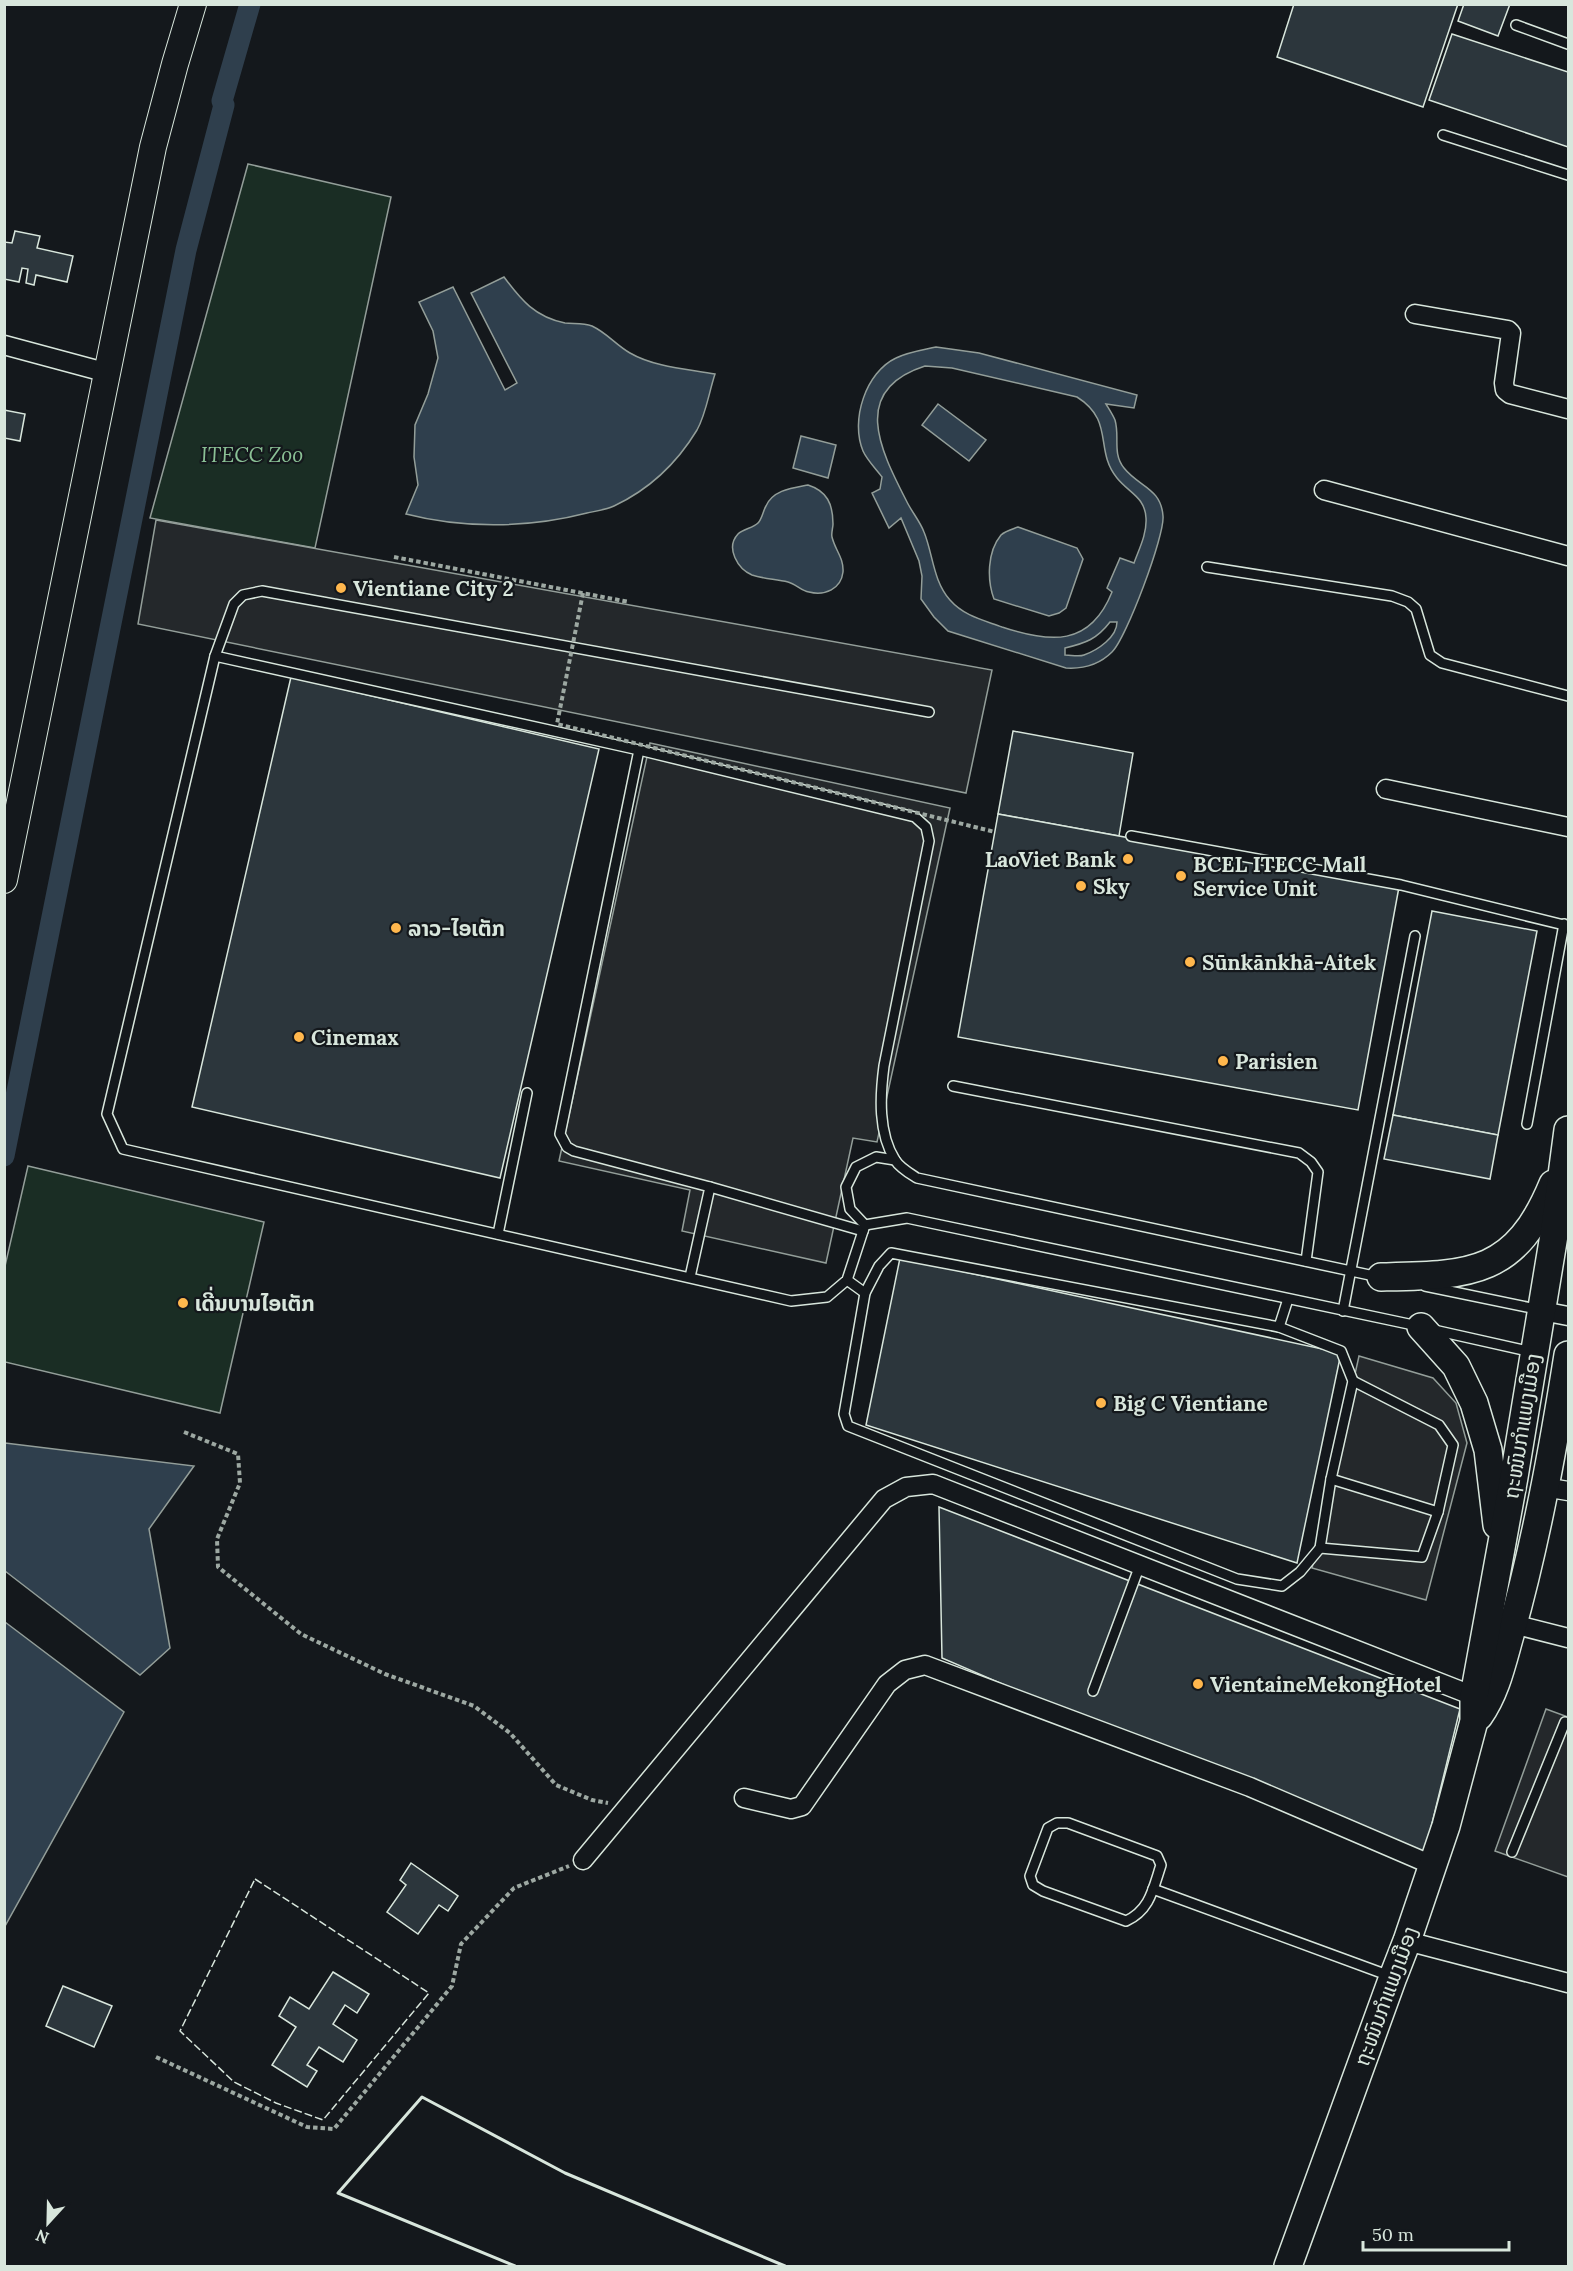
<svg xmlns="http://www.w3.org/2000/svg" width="1573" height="2271" viewBox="0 0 1573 2271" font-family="Lora,'Noto Sans Lao',serif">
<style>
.green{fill:#1a2d24;stroke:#939e99;stroke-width:1.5}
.parking{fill:#24282b;stroke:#939e99;stroke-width:1.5}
.water{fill:#2f3f4d;stroke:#939e99;stroke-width:1.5;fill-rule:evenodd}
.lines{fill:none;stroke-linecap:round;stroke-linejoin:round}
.canal{stroke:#2f3f4d;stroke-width:21}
.building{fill:#2c363c;stroke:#d8e6dc;stroke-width:1.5}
.lane-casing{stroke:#d8e6dc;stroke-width:12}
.street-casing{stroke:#d8e6dc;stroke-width:21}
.secondary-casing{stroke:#d8e6dc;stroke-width:28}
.primary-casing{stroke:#d8e6dc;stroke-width:30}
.path{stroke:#9da8a2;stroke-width:4;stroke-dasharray:4.5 3;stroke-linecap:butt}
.lane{stroke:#14181c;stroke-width:9}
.street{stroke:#14181c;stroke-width:18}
.secondary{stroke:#14181c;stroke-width:26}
.primary{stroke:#14181c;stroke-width:27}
.path-bridge{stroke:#9da8a2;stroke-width:4;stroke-dasharray:4.5 3;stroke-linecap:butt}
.fence{stroke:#d8e6dc;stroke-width:1.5;stroke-dasharray:8 3;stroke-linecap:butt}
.wall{stroke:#d8e6dc;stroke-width:3}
.poi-dot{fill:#ffb74d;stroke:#14181c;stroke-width:2}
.labels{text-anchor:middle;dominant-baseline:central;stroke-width:4.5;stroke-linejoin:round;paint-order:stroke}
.park-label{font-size:21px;font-style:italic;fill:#8ac095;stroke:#14181c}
.poi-label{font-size:21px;font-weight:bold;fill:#d8e6dc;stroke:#14181c;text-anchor:start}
.street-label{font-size:21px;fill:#d8e6dc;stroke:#14181c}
</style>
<rect width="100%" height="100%" fill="#14181c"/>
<!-- green -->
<g class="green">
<path d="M248,164L391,197L315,548L150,518Z"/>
<path d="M28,1166L264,1222L220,1413L5,1362V1266Z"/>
</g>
<!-- parking -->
<g class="parking">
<path d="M156,520L992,670L966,793L138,624Z"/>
<path d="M650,743L950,808L877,1142L853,1138L826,1263L682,1231L690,1190L559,1161Z"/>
<path d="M1359,1356L1433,1378L1456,1403L1467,1443L1426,1600L1312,1568Z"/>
<path d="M1546,1709L1568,1717V1877L1495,1851Z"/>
</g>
<!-- water -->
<g class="water">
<path d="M504,277C521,300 535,317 565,323C574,324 583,323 592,326C607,333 616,345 630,353C654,367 687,369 715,374C709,392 706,414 697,430C677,463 648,490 614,506C605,510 596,511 587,513C529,528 464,529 406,514L418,485L414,457L415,425L428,394L438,358L433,331L419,302L453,287L505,390L517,383L471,293Z"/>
<path d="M936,347L979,353L1137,395L1134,408L1106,404C1109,409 1113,415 1115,420C1120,437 1112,453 1124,468C1139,487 1161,488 1163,516C1165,535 1126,639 1112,652C1099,665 1082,669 1066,668L948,631L934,617L921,599L922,576L919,561L901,518L889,528L872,493L880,489L882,477C876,469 867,460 863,451C850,420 866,372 896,358C908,352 923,350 936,347ZM925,366L952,368L1077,397C1115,421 1094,450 1117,478C1129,493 1145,497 1146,518C1147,534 1139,549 1134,563L1120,558L1107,588L1112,592C1090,647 1050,643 1002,627C983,620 964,616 950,600C933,581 933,554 924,532C920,521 911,511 906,500C880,449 850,390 925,366ZM1110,622H1117C1117,637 1098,650 1084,655C1079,657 1071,655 1065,655V648C1086,643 1097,639 1110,622Z"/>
<path d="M938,404L986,440L969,461L922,425Z"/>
<path d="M801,436L836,445L828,478L793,468Z"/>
<path d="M808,485C827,491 833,504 833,524C833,528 831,533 832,537C835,550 844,558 843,572C841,589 825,596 809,592C801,591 796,584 788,582C776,579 764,579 752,575C738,569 725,548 738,534C743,529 753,528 758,523C762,519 763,511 766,506C773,490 792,488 808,485Z"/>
<path d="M1018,527L1077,548L1083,559L1066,608L1059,613L1049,616L994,599C987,580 987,552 1001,535C1005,531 1013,529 1018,527Z"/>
<path d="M5,1443L194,1466L149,1529L170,1648L140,1675L5,1571Z"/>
<path d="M5,1622L124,1712L5,1926Z"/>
</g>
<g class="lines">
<!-- canal -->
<path class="canal" d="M4,1156L186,250L224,105L222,101L250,4"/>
</g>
<!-- building -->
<g class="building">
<path d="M1294,4H1458L1423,107L1277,57Z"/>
<path d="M1464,4H1510L1498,36L1458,21Z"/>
<path d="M1452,34L1568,72V147L1429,100Z"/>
<path d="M15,231L40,236L37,248L73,256L67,282L36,275L34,285L26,283L28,269L22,268L19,282L4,279V242L12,243Z"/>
<path d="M4,410L25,414L20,441L4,438Z"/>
<path d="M291,677L599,749L500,1178L192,1107Z"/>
<path d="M1013,731L1133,753L1119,836L998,814Z"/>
<path d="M998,814L1399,887L1358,1110L958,1037Z"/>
<path d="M1432,911L1537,931L1498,1135L1393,1115Z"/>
<path d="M1393,1115L1498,1135L1490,1179L1384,1159Z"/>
<path d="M900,1258L1341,1353L1297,1563L866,1425Z"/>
<path d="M939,1507L1460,1709L1425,1852L1193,1766L942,1658Z"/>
<path d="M411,1863L458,1896L448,1911L439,1905L418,1934L387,1912L406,1885L400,1880Z"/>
<path d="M333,1972L369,1994L357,2013L345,2005L333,2024L357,2040L343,2062L319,2047L307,2065L317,2071L307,2087L272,2065L296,2027L279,2016L290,1997L309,2009Z"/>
<path d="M63,1986L112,2006L94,2047L46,2026Z"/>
</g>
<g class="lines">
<defs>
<g id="lane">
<path d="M1516,25L1568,44"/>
<path d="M1443,135L1568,175"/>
<path d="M1207,567L1392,596L1408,602L1416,609L1430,655L1442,663L1568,696"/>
<path d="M215,656L234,604L243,595L262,591L929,712"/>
<path d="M639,750L560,1134L567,1147L574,1151L710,1187L690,1277"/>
<path d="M1131,836L1401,885L1568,926"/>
<path d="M953,1086L1299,1153L1311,1162L1318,1172L1306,1261"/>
<path d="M1527,1124L1564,924"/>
<path d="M710,1187L863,1231"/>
<path d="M865,1225L847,1280L827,1297L791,1301L123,1149L107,1114L215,656L639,750L915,817L926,827L929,841L884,1066C880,1096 878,1133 895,1160C900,1168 909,1173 917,1178L1379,1277"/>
<path d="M865,1225L907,1218L1418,1326"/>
<path d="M865,1225L850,1209L846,1187L856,1167L876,1157L895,1160"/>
<path d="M498,1234L527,1093"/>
<path d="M891,1253L1279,1327L1341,1351L1353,1381L1331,1479L1320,1548L1300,1572L1282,1586L1237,1579L848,1426L844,1414L865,1293L879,1266Z"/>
<path d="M847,1280L865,1293"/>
<path d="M1425,1286L1541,1310"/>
<path d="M1343,1311L1415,936"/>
<path d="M1279,1327L1288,1299"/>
<path d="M1434,1330L1532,1352"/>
<path d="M1331,1479L1438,1512"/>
<path d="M1320,1548L1422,1557L1438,1512L1453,1445L1439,1425L1353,1381"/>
<path d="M1093,1691L1140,1565"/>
<path d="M1057,1823H1068L1157,1856L1161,1865C1153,1889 1150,1910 1126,1921L1043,1891L1033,1885L1030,1876L1048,1828Z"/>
<path d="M1512,1852L1565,1722"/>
<path d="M1153,1889L1390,1976"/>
</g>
<g id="street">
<path d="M1415,314L1508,330L1511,333L1504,383L1505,390L1510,394L1568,409"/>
<path d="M4,345L108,373"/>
<path d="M1324,490L1568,556"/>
<path d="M1386,789L1568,827"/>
<path d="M1542,1311L1568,1316"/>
<path d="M1544,1487L1568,1491"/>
<path d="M1513,1624L1568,1638"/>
<path d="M744,1798L791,1809L802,1806L887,1684L905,1670L925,1665L1250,1787L1432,1865"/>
<path d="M583,1860L884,1499L906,1487L933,1484L1484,1700"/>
<path d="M1407,1941L1568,1983"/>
</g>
<path id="secondary" d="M4,880L153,147L175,64L193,4"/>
<g id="primary">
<path d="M1381,1277C1470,1275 1515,1276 1553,1184"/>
<path d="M1421,1327L1456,1366L1474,1403L1488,1450L1497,1525"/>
<path d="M1479,1716C1496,1692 1502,1663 1510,1635C1536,1543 1553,1449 1568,1355"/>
<path d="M1288,2266L1393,1977L1407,1941L1446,1826L1474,1721V1696L1514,1477L1554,1235L1568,1130"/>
</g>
</defs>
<!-- lane casing -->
<use href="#lane" class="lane-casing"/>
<!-- street casing -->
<use href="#street" class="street-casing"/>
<!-- secondary casing -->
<use href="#secondary" class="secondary-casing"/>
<!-- primary casing -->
<use href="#primary" class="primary-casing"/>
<!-- path -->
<g class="path">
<path d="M394,557L629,602"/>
<path d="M184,1432L238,1454L240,1483L217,1539L218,1567L301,1634L385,1674L474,1706L510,1733L556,1785L592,1800L608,1803"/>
<path d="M156,2057L307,2127L334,2129L452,1986L461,1944L514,1888L569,1866"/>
</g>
<!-- lane -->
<use href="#lane" class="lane"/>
<!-- street -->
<use href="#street" class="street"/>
<!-- secondary -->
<use href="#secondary" class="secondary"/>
<!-- primary -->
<use href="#primary" class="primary"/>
<!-- path-bridge -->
<path class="path-bridge" d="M583,593L557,724L995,832"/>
<!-- fence -->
<path class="fence" d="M255,1879L429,1993L323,2120L276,2103L234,2082L180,2031Z"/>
<!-- wall -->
<path class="wall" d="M515,2266L338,2193L422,2097L565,2173L785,2266"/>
</g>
<!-- markers -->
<g class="poi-dot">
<circle cx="341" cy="588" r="6"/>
<circle cx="1128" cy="859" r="6"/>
<circle cx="1181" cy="876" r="6"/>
<circle cx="1081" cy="886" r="6"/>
<circle cx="396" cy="928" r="6"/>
<circle cx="1190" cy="962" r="6"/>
<circle cx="299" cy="1037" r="6"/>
<circle cx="1223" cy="1061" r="6"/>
<circle cx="183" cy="1303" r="6"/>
<circle cx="1101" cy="1403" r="6"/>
<circle cx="1198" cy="1684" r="6"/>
</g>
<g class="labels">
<!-- park labels -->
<g class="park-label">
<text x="252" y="454">ITECC Zoo</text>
</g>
<!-- poi labels -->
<g class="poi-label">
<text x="353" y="588">Vientiane City 2</text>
<text x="1116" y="859" text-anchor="end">LaoViet Bank</text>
<text x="1193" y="864">BCEL ITECC Mall<tspan x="1193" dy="24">Service Unit</tspan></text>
<text x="1093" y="886">Sky</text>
<text x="408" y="928">ລາວ-ໄອເຕັກ</text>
<text x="1202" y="962">Sūnkānkhā-Aitek</text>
<text x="311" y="1037">Cinemax</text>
<text x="1235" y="1061">Parisien</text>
<text x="195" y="1303">ເດີ່ນບານໄອເຕັກ</text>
<text x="1113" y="1403">Big C Vientiane</text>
<text x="1210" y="1684">VientaineMekongHotel</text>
</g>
<!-- street labels -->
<g class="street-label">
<text transform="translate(1522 1426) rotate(-81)">ຖະໜົນກຳແພງເມືອງ</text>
<text transform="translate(1386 1996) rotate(-70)">ຖະໜົນກຳແພງເມືອງ</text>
</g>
</g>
<!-- border -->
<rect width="1573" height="2271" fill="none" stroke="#d8e6dc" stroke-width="12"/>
<!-- north arrow -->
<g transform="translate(48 2223) rotate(202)" stroke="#14181c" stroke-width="4.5" paint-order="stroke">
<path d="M0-4.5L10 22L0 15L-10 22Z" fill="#d8e6dc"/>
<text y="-9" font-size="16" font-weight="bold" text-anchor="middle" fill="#d8e6dc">N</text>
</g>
<!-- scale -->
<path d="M1363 2241v9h146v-9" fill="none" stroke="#d8e6dc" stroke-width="3"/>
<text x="1372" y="2241" font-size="18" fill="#d8e6dc" stroke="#14181c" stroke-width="4.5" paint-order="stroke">50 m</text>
</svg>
